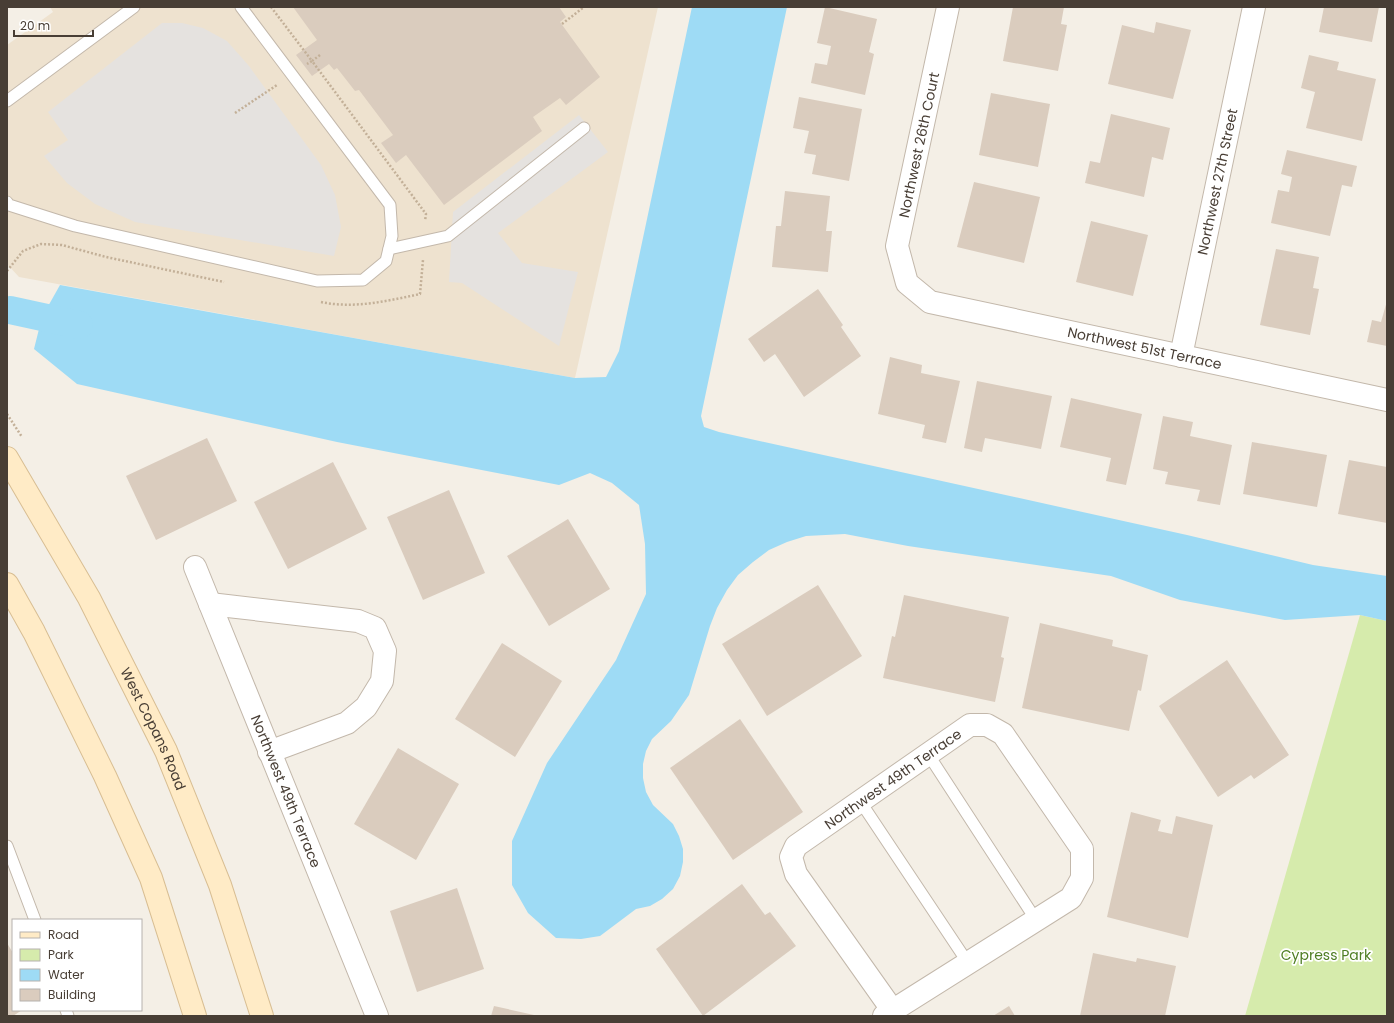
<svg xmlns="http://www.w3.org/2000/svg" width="1394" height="1023" viewBox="0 0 1394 1023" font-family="Poppins,sans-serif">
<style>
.education{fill:#eee2cf}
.green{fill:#d6ebac}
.parking{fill:#e5e2df}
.water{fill:#9edbf5}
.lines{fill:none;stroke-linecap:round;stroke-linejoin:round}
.canal{stroke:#9edbf5;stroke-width:28}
.building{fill:#daccbe}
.lane-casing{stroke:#c3b8ab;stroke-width:13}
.street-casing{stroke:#c3b8ab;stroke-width:24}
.secondary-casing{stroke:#d8be93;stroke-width:24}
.path{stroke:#c3b098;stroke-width:2.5;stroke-dasharray:2 2;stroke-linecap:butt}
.lane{stroke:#fff;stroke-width:11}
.street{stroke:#fff;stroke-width:22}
.secondary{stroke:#ffebc6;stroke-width:22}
.labels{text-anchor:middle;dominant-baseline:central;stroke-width:3.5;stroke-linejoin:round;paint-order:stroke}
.street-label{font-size:14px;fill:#483e35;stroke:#fff}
.park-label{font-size:14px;fill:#4f7e24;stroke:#fff}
</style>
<rect width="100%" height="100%" fill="#f4efe6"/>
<!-- education -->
<path class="education" d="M50,7H658L575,378L19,277L7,264V45L53,12Z"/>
<!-- green -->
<path class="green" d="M1360,615L1387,621V1016H1245Z"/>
<!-- parking -->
<g class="parking">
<path d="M162,23H182L203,28L227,41L249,66L321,165L335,195L341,227L334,256L135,222L95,204L67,183L44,156L68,140L48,112Z"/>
<path d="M579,115L608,152L498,233L522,263L578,272L559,346L462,283L449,282L453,212Z"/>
</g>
<!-- water -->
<path class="water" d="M692,7H787L701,416L704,427L719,432L1187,535L1313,565L1387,576V621L1360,615L1285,620L1180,600L1111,576L908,546L845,534L806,536L787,542L769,550L753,562L738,575L727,590L717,608L710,626L689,695L671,721L652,739L646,751L643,764V778L646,792L653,805L673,824L679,836L683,849V862L680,876L673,889L662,899L650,906L636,909L600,936L581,939L556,938L528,913L512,885V841L547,763L616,660L646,594L645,544L639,505L612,483L590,473L559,485L337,442L77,384L34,349L42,317L60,285L575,378L606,377L619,351Z"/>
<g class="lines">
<!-- canal -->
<path class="canal" d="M10,310L79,325"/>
</g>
<!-- building -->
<g class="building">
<path d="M293,7H559L566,17L560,22L600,77L566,105L560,98L533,117L542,131L444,205L406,155L396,163L381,143L393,135L359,90L355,91L337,68L334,70L329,64L312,76L296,55L317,40Z"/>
<path d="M825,7L877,19L869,52L874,54L865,95L811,83L815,63L827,65L831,46L817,43Z"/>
<path d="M1013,7H1064L1061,24L1067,25L1058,71L1003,61Z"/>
<path d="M1324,7H1379L1372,42L1319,32Z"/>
<path d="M1156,22L1191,30L1173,99L1108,84L1122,25L1154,33Z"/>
<path d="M1309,55L1339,62L1337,70L1376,79L1362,141L1306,128L1315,92L1301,88Z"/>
<path d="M991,93L1050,104L1038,167L979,155Z"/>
<path d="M799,97L862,109L849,181L812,174L816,155L804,153L809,131L793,128Z"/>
<path d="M1111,114L1170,128L1163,160L1152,157L1144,197L1085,183L1090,161L1100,163Z"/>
<path d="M1287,150L1357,166L1352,187L1342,185L1330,236L1271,223L1278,190L1289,192L1292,177L1281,174Z"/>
<path d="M974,182L1040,197L1024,263L957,247Z"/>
<path d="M785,191L830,196L826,231H832L828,272L772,267L776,226H781Z"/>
<path d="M1091,221L1148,235L1133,296L1076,282Z"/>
<path d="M1276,249L1319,257L1313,288L1319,289L1310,335L1260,325Z"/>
<path d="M818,289L843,325L841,327L861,356L804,397L775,354L764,362L748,339Z"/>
<path d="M1387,301V346L1367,342L1372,320L1381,322Z"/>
<path d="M890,357L922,365L921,373L960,381L946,443L922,438L925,425L878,414Z"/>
<path d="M977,381L1052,396L1041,449L985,438L982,452L964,448Z"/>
<path d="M1071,398L1142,414L1126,485L1106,481L1111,458L1060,447Z"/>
<path d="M1163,416L1193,422L1190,436L1232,445L1220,505L1197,501L1200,490L1165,484L1168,472L1153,469Z"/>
<path d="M207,438L237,501L156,540L126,476Z"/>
<path d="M1252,442L1327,455L1317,507L1243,494Z"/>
<path d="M1349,460L1387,467V523L1338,514Z"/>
<path d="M333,462L367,529L288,569L254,502Z"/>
<path d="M449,490L485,573L423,600L387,517Z"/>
<path d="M568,519L610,589L549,626L507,556Z"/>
<path d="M818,585L862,656L767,716L722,644Z"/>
<path d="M904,595L1009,617L1001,657L1004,658L995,702L883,678L892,636L895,637Z"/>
<path d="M1040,623L1113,640L1112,646L1148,655L1141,691L1138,690L1129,731L1022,708Z"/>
<path d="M502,643L562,681L515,757L455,719Z"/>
<path d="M1227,660L1289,755L1254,779L1251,775L1218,797L1159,706Z"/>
<path d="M740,719L803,812L733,860L670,768Z"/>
<path d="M398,748L459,784L416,860L354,824Z"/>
<path d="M1131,812L1161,820L1158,831L1172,834L1176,816L1213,825L1188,938L1107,917Z"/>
<path d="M742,884L765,915L770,912L796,946L703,1016L656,949Z"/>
<path d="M457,888L484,969L417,992L390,911Z"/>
<path d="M7,943L13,953V1010H22L13,1016H7Z"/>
<path d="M1093,953L1136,962L1137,958L1176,966L1165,1016H1080Z"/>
<path d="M494,1006L534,1015V1016H491Z"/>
<path d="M1009,1006L1015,1016H993Z"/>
</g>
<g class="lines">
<defs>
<g id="lane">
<path d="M7,101L134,7"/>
<path d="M7,202L9,205L75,226L317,281L363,280L386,261L392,236L390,205L241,7"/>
<path d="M389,249L448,236L584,128"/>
<path d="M928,754L1036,920"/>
<path d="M860,801L968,963"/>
<path d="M7,846L35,920"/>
<path d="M66,1010L68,1016"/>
</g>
<g id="street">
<path id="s1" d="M948,7L897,246L907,283L930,302L1387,400"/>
<path id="s2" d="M1181,356L1254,7"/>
<path id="s3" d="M195,567L377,1016"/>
<path d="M210,604L358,621L375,628L385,651L382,681L366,707L347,723L269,752"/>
<path d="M884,1016L1071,898L1082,878V849L1003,734L987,725H970L796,846L791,857L796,874L893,1011"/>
</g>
<g id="secondary">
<path id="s4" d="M7,458L89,598L166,751L220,885L262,1016"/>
<path d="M7,584L34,632L105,776L151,878L195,1016"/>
</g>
</defs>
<!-- lane casing -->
<use href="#lane" class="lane-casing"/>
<!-- street casing -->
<use href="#street" class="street-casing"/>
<!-- secondary casing -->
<use href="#secondary" class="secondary-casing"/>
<!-- path -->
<g class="path">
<path d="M271,7L312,61L307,64"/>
<path d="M562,24L584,7"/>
<path d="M320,55L312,61L426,214L425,221"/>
<path d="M235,113L277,85"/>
<path d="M7,271L23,251L41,244L62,245L106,257L224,282"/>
<path d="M321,302C354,309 387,301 420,294L423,260"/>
<path d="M7,414L22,437"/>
</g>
<!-- lane -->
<use href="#lane" class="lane"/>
<!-- street -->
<use href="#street" class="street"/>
<!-- secondary -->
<use href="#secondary" class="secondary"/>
</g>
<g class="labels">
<!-- street labels -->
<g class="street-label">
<text transform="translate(919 145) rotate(-78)">Northwest 26th Court</text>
<text stroke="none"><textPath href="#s2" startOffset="178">Northwest 27th Street</textPath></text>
<text stroke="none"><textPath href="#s1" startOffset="532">Northwest 51st Terrace</textPath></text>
<text stroke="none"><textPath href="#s4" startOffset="308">West Copans Road</textPath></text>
<text transform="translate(893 779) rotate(-35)">Northwest 49th Terrace</text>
<text stroke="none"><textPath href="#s3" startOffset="242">Northwest 49th Terrace</textPath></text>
</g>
<!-- park labels -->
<g class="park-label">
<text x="1326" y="955">Cypress Park</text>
</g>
</g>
<!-- border -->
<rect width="1394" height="1023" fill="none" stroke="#483e35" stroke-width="16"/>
<!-- legend -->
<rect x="12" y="919" width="130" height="92" fill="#ffffff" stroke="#b6b2ae"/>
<rect x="20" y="932" width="20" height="6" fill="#ffebc6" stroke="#b6b2ae"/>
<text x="48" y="939" font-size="12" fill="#483e35">Road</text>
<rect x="20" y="949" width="20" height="12" fill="#d6ebac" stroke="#b6b2ae"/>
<text x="48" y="959" font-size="12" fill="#483e35">Park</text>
<rect x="20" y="969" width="20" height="12" fill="#9edbf5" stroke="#b6b2ae"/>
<text x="48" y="979" font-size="12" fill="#483e35">Water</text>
<rect x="20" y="989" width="20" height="12" fill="#daccbe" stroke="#b6b2ae"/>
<text x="48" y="999" font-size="12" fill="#483e35">Building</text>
<!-- scale -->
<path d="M14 30v6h79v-6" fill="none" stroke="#483e35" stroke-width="2"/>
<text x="20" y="30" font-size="12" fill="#483e35" stroke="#ffffff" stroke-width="3" paint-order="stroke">20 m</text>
</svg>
